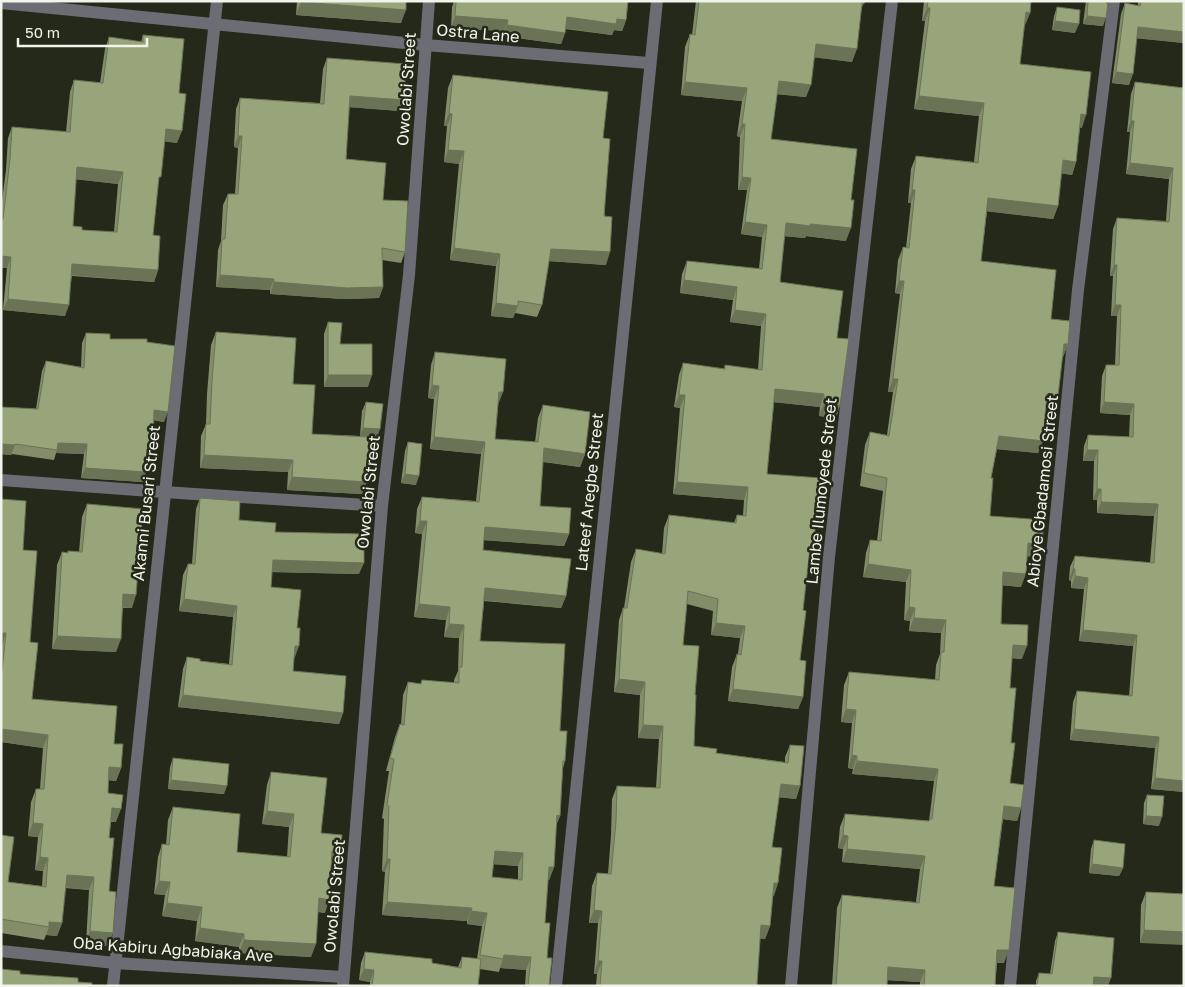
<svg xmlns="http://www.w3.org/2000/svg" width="1185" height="987" viewBox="0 0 1185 987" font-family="'Golos Text',sans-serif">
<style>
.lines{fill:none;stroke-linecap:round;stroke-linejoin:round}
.street{stroke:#6c6c74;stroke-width:12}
.wall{fill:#838d69;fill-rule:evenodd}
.shaded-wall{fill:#6a7355}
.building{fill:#98a47a;stroke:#6a7355;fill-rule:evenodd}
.labels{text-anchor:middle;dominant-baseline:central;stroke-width:5;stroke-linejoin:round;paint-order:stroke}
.street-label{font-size:16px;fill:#f1f4ea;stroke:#25291a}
</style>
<rect width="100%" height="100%" fill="#25291a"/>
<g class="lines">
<!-- street -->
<g class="street">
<path d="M1,3L425,45L649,63"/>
<path d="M1,480L164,492L382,506"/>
<path d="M1,951L115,963L343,977"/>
<path d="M113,986L217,1"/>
<path d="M343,986L382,506L409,275L429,1"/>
<path d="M556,986L657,1"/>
<path d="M791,986L829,557L892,1"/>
<path d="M1010,986L1078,290L1114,1"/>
</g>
</g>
<!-- wall -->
<g class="wall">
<path d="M297,1H406L401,23L296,15Z"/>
<path d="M454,1H628L626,20L622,31L614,30L612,35L565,29V33L561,44L503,36L504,31L451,28L452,7Z"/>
<path d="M696,1H864L861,11L852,62L814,57L806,97L777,94L771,139L846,241L806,236L805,238L784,236L780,282L837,338L840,405L836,418L819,416L820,407L774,402L767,474L819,513L816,522L809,561H808L803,610L800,660L803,697L798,709L728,701L732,667L737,654H738L740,638L711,635L713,611L687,604L683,645L695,695L694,746L716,753L785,762V757L790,745L800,786L796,799L779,797L772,847L778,883L773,896L770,926L765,939L760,938L757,985L765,986H596L597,974H594L598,923H589L592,886L597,873L608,874L611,835L612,799L617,786L656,788L659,739L638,738L640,695L614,692L619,620L623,608H624L631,562L636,549L662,554L664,528L669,515L734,523L737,515H743L744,500L673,494L680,408L674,407L679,375L683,363L724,369L725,365L758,370L761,326L730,322L733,300L680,293L682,274L687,261L759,269L762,237L741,234L747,190H738L740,137L737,136L742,101L681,95L685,47L690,34L692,35Z"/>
<path d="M924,1H1031L1030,13L1025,25H1024L1020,64L1082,128L1080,127L1076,162L1072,175L1061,173L1058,206L1053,219L987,211L981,261L1051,319L1068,344L1063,357H1062L1058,396L1054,409L1046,408L1043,441L1038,453L997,449L991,478L990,516L1042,544L1038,557L1027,556L1021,587L1002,585L1001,624L1022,659L1012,658L1010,688L1011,743L1010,783L1021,808L1017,821L1003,819L994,886L1004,963H997L995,986H920V982L887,980V986H832L837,908L842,895L916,902L920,869L842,862L843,849L838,848L840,827L845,814L929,821L934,781L852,774L853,769L848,768L852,723L841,722L844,685L849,672L935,680L936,665L940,654L941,633L909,631L910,621L904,620L906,582L863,577L866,553L870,540L877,541L883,491L860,486L865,445L870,432L887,435L893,392H888L900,294L895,293L898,260L903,247L906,248L911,203H908L911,169L916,156L974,162L979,116L914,109L925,21H922Z"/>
<path d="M1086,1H1106L1103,26L1083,24Z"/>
<path d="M1138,1H1184V43L1136,38L1129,85L1112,83L1121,14L1125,3L1138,6Z"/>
<path d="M1057,7L1075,33L1052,30L1054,16Z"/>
<path d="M143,35L179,93L177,143L164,141L158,184L153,235L158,270L154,282L72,276L65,316L3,310L7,268H1V208L6,170L8,138L12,127L66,132L70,92L74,80L100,83L105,49L109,37L141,42ZM76,179L118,184L114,232L82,230L73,226Z"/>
<path d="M327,58L404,100L400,111L349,107L346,159L383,200L405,252L401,263L382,260L383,287L379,298L343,299L270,294V290L216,287L218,250L221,241L223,205L228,194H235L238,148L234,147L236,109L240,98L320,103L323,69Z"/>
<path d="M453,75L603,138L606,265L549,261L542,305L537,317L515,313L513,318L491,316L496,266L450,260L459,164L444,162L447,126H444L448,88Z"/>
<path d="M1135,82L1184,88V792L1151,789L1155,748L1070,740L1073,702L1077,691L1129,696L1133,646L1079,641L1084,589L1071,588V581L1069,580L1070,567L1075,556L1150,563L1154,516L1097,513V500H1093L1094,461H1083L1084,446L1088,435L1129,437L1130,415L1100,413L1102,376L1106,365H1115L1117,316H1111L1113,276H1110L1113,229L1117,218L1166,221L1169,179L1126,174L1130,132H1127L1131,94Z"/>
<path d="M328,322L340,344L368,387H324V334Z"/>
<path d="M216,332L293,384L312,434L360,436L362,411L366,402L377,438L369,437L362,494L287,490L288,472L200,468L201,436L206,424L207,394L211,345Z"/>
<path d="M86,333L110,339L147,342L164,422L154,420L153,446L150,456H148L143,482L81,478L84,454L56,453L54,460L12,454L11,455L1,454V407L36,409L42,371L46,361L81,367L82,343Z"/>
<path d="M435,352L498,405L495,439L535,442L538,418L543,405L585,454L580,467L543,462L540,506L569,534L564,546L484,540L483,550L566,596L561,608L484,601L480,641L560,731L565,761L563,768L560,816L556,826L554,867L549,880H548L545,923L549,986H525L526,970L500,968L499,972L480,969L478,986H370V982L359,980L361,963L365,952L458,967L462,957L477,959L482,926L467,924V921L382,915L385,872L382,871L384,819L382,818L389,771H386L395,737L400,724L401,725L403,695L408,682L420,684L422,680L454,683V680L458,671L459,638L444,637L446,620L414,617L422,534L415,533L417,509L422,497L476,501L481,454L430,449L434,399L428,398L431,365ZM493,864L518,866V880L492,877Z"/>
<path d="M408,442L416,485L401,483L405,451Z"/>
<path d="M200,498L239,520L275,532L359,574L272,572L271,587L297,628L293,671L343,713L339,724L178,707L183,669L187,657L200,661L229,664L233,617L179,611L183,575L188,564H192L196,509Z"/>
<path d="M87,504L132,608H123L116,652L52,649L57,565L62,552L67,553L68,551L79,552L82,517Z"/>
<path d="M23,550L30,642L32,699L114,744L121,768L116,781L108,780V793L116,822H111L109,838L108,946L86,944L89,890L65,888L62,923L57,936L46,935L44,940L1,933V835L8,882L42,886L43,871L35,870L38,837L28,836L31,802L36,789H40L43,748L1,742L2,646Z"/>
<path d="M173,758L224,794L168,789L170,767Z"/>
<path d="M271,772L321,833L336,865H331L325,913L318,912L311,957L239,953V947L195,941L197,921L162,916L165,895L154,894L158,857L162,844L166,845L168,820L173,807L237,852L287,857L289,827L262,824L267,785Z"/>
<path d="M1147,795L1159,826L1143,824L1144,803Z"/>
<path d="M1094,840L1123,868L1119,876L1089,873L1091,849Z"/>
<path d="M1146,892L1184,894L1140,943L1141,905Z"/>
<path d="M1058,932L1093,985V986H1036V981L1039,973L1050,974L1055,941Z"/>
</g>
<!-- shaded-wall -->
<g class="shaded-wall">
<path d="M301,2L406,10L401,23L296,15Z"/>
<path d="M927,8H930L925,21H922Z"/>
<path d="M1026,12L1030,13L1025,25H1021Z"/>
<path d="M455,16L508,20L504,31L451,28Z"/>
<path d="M1087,16L1106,18L1103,26L1083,24Z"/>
<path d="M567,17L617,19L626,20L622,31L614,30L612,35L563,28Z"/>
<path d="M1055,21L1079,24L1075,33L1052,30Z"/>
<path d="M507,25L565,33L561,44L503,36Z"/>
<path d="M1138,27L1184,32V43L1133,38Z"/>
<path d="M816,44L857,49L852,62L811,57Z"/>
<path d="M1116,72L1133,74L1129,85L1112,83Z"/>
<path d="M779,81L811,85L806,97L774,94Z"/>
<path d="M685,82L747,88L742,101L681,95Z"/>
<path d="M350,96L404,100L400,111L346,107Z"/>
<path d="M919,96L984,103L979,116L914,109Z"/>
<path d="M449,113L452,114L447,126H444Z"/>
<path d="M1081,114L1086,115L1082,128L1077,127Z"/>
<path d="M1131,121H1134L1130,132H1127Z"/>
<path d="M742,124H745L740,137L737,136Z"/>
<path d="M166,129L182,131L177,143L161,141Z"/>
<path d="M238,136H242L238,148L234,147Z"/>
<path d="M448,150L464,151L459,164L444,162Z"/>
<path d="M1063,160L1076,162L1072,175L1058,173Z"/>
<path d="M1130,163L1173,168L1169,179L1126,174Z"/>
<path d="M77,167L123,172L118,184L72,179Z"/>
<path d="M742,177L751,178L747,190H738Z"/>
<path d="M912,190H915L911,203H908Z"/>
<path d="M988,198L1058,206L1053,219L983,211Z"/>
<path d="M745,222L767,225L762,237L741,234Z"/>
<path d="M786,223L810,224L851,228L846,241L806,236L805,238L781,236Z"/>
<path d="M454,248L500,254L496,266L450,260Z"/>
<path d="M551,249L610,252L606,265L547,261Z"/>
<path d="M1,256L11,257L7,268H1Z"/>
<path d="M72,264L158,270L154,282L68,275Z"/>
<path d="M1114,265H1117L1113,276H1110Z"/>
<path d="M220,275L274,279L270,290L216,287Z"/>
<path d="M684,280L737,287L733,300L680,293Z"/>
<path d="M899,281H904L900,294L895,293Z"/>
<path d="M274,282L383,287L379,298L343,299L270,294Z"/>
<path d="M8,299L69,305L65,316L3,310Z"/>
<path d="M496,303L518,306L513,318L491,316Z"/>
<path d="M1115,305H1121L1117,316H1111Z"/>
<path d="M735,310L766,314L761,326L730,322Z"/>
<path d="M1064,344H1068L1063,357H1059Z"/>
<path d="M328,375H372L368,387H324Z"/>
<path d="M893,379H898L893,392H888Z"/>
<path d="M432,385L439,386L434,399L428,398Z"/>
<path d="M775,389L824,394L820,407L771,402Z"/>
<path d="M499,392H503L498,405Z"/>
<path d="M679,395H685L680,408L674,407Z"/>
<path d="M1104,402L1134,404L1130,415L1100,413Z"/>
<path d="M824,403L840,405L836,418L819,416Z"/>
<path d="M154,410L168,412L164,422L151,420Z"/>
<path d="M363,428L380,429L377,438L360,436Z"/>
<path d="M999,436L1043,441L1038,453L995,449Z"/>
<path d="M434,437L485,442L481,454L430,449Z"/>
<path d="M58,443L87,444L84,454L56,453Z"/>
<path d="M1,444L15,445L11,455L1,454Z"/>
<path d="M149,446H153L150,456H145Z"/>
<path d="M544,448L585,454L580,467L539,461Z"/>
<path d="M1087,450H1098L1094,461H1083Z"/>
<path d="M204,455L293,460L288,472L200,468Z"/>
<path d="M85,468L146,472L143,482L81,478Z"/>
<path d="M405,474L419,476L416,485L401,483Z"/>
<path d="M292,477L367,482L362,494L287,490Z"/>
<path d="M677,482L748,487L744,500L673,494Z"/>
<path d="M1097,489H1101L1097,500H1093Z"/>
<path d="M1101,502L1158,504L1154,516L1097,513Z"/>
<path d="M816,513H819L814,526Z"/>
<path d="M420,521H427L422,534L415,533Z"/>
<path d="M485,527L569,534L564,546L481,540Z"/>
<path d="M1028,543L1042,544L1038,557L1024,556Z"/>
<path d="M810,548H814L809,561H805Z"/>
<path d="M273,560L364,563L359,574L269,572Z"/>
<path d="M868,564L911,570L906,582L863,577Z"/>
<path d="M1073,569H1075L1071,581L1069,580Z"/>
<path d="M1003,572L1026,574L1021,587L998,585Z"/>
<path d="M1075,576L1088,578L1084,589L1071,588Z"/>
<path d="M485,588L566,596L561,608L480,600Z"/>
<path d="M123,594L136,595L132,608L118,607Z"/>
<path d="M184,599L237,606L233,617L179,611Z"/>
<path d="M419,604L450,607L446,620L414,617Z"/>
<path d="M909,607L915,608L910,621L904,620Z"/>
<path d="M914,618L946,620L941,633L909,631Z"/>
<path d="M716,623L745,626L740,638L711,635Z"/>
<path d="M449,624L464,625L459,638L444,637Z"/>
<path d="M1083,630L1137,635L1133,646L1079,641Z"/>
<path d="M1,633H6L2,646H1Z"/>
<path d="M57,636L121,639L116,652L52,649Z"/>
<path d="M1013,645L1027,646L1022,659L1008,658Z"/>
<path d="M295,646H299L295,657H291Z"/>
<path d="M619,679L645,682L640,695L614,692Z"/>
<path d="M733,689L803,697L798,709L728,701Z"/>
<path d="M183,695L343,713L339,724L178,707Z"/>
<path d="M846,709L856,710L852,723L841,722Z"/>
<path d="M643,725L663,726L659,739L638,738Z"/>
<path d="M1,729L48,735L43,748L1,742Z"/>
<path d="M1074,729L1159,737L1155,748L1070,740Z"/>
<path d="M852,755L857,756L853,769L848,768Z"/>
<path d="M857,761L938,769L934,781L852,774Z"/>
<path d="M109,767L121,768L116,781L104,780Z"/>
<path d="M1155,778L1184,781V792L1151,789Z"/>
<path d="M171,780L227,786L224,794L168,789Z"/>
<path d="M781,784L800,786L796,799L776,797Z"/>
<path d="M1004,806L1021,808L1017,821L1000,819Z"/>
<path d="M112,808L121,809L116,822L107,821Z"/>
<path d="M267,811L294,814L289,827L262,824Z"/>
<path d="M557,815L560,816L555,828Z"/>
<path d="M1146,816L1162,817L1159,826L1143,824Z"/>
<path d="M33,823L43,824L38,837L28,836Z"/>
<path d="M843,835L848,836L843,849L838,848Z"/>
<path d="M847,849L925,856L920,869L842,862Z"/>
<path d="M332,851L341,852L336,865L327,864Z"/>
<path d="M495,851L523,853L518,866L490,864Z"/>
<path d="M40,857L48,858L43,871L35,870Z"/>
<path d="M387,859H390L385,872L382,871Z"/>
<path d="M1092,864L1123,868L1119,876L1089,873Z"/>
<path d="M549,867H554L549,880H545Z"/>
<path d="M67,875L94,877L89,890L62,887Z"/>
<path d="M159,881L170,882L165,895L154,894Z"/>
<path d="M774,883H778L774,896L770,895Z"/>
<path d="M319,898L329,900L325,913L314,911Z"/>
<path d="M387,902L472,908L467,921L382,915Z"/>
<path d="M167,903L202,907L197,921L162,916Z"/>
<path d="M594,910L602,911L598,923H589Z"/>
<path d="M471,911L487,913L482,926L467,924Z"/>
<path d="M49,922L62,923L57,936L46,935L49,927Z"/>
<path d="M761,925L770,926L765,939L756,938Z"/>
<path d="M200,928L244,934L239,947L195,941Z"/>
<path d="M1144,930L1184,932V945L1140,943Z"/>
<path d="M90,931L113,933L108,946L86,944Z"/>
<path d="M244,940L316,944L311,957L239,953Z"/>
<path d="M997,950H1009L1004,963H993Z"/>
<path d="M504,955L531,957L526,970L500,968Z"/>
<path d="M598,961H602L597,974H594Z"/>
<path d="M888,967L925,970L920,982L883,980Z"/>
<path d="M364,969L374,970L370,982L359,980Z"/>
<path d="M1094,977L1111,978L1108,986L1091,985Z"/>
</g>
<!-- building -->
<g class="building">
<path d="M301,1H406V10L301,2Z"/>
<path d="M456,1H628L626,20L617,19L616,24L567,17L565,33L507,25L508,20L455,16Z"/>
<path d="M699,1H864V4L862,3L857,49L816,44L811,85L779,81L771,139L857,149L851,200H854L851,228L810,224V226L786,223L780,282L843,291L837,338L849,339L840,405L824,403V394L775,389L767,474L821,478L819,513H816L814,548H810L803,610L806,611L800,660L806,661L803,697L733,689L737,654L741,655L745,626L716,623L718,599L688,591L683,645L699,646L695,695H696L694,746L717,749L716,753L788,763L790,745L804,746L800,786L781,784L772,847L782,848L778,883H774L770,926L761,925L757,985L765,986H600L602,961H598L602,911L594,910L597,873L611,874L616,822L617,786L660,788L663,726L643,725L645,682L619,679L623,608H627L636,549L665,554L669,515L736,523L737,515L746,516L748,487L677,482L685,395H679L683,363L725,369V365L762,370L766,314L735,310L737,287L684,280L687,261L762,269L767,225L745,222L751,178L742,177L745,124H742L747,88L685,82L690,34L695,35Z"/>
<path d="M928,1H1031L1030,13L1026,12L1020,64L1091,72L1086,115L1081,114L1076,162L1063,160L1058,206L988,198L981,261L1056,270L1051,319L1070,321L1068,344H1064L1058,396L1047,394L1043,441L999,436L991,478H993L990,516L1044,520L1042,544L1028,543L1026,574L1003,572L1001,624L1028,625L1027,646L1013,645L1010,688H1016L1011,743H1015L1010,783L1024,785L1021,808L1004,806L994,886L1015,888L1009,950H997L995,986H924L925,970L888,967L887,986H836L842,895L919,903L925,856L847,849L848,836L843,835L845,814L929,821L930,819H932L938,769L857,761V756L852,755L856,710L846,709L849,672L939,680L941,652H944L946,620L914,618L915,608L909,607L911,570L868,564L870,540L881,541L887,478L864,473L870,432L889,436L898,379H893L904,281H899L903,247L909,248L915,190H912L916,156L978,163L984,103L919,96L930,8H927Z"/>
<path d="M1088,1H1106V3H1108L1106,18L1087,16Z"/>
<path d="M1141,1H1184V32L1138,27L1133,74L1116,72L1125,3L1140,6Z"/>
<path d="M1057,7L1080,10L1079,24L1055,21Z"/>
<path d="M143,35L184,39L179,93L186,94L182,131L166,129L161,177H159L153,235L160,236L158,270L72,264L69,305L8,299L11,257L1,256V219H3L10,159L12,127L70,132L74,80L103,83L109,37L143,42ZM77,167L123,172L117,232L82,230V227L73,226Z"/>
<path d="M327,58L406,64L404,100L350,96L346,159L386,163L383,200L408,201L405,252L382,248L383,287L347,288L274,282V279L220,275L222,239H225L228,194H238L242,136H238L240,98L324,104Z"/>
<path d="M453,75L608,92L603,138L610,139L604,216L612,217L610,252L551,249L542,305L518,301V306L496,303L500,254L454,248L464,151L448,150L452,114L449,113Z"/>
<path d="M1135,82L1184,88V781L1155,778L1159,737L1074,729L1077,691L1132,696L1137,635L1083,630L1088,578L1075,576V569H1073L1075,556L1154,563L1158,504L1101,502V489H1097L1098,450H1087L1088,435L1133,437L1134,404L1104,402L1106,365H1119L1121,305H1115L1117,265H1114L1117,218L1169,222L1173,168L1130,163L1134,121H1131Z"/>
<path d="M328,322L342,323L340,344H372V375H328Z"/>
<path d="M216,332L296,338L293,384L315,385L312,434L369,437L367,482L292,477L293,460L204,455L206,424H210L212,381Z"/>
<path d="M86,333L110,334V339H147V342L175,346L168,412L154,410L153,446H149L146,472L85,468L87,444L58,443L57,450L15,444V445L1,444V407L38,409L46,361L84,368Z"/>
<path d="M435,352L506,359L503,392H499L495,439L538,442L543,405L590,412L585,454L544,448L540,506L571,508L569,534L485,527L483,550L571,559L566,596L485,588L480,641L565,644L560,731H567L565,761H563L560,816L557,815L554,867H549L545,923H550L547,958H552L549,986H528L531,957L504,955L503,959L480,955L487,913L471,911L472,908L387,902L390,859H387L389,806L387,805L394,759L390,758L400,724L404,725L408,682L421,684L422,680L459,683V667H462L464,625L449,624L450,607L419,604L427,521H420L422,497L479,502L485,442L434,437L439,386L432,385ZM495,851L523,853L522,880L492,877Z"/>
<path d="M366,402L383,404L380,429L363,428Z"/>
<path d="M408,442L422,444L419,476L405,474Z"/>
<path d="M200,498L240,501L239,520L276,523L275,532L364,534V563L273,560L271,587L301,590L297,628H300L299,646H295L293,671L346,676L343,713L183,695L187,657L200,659V661L232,665L237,606L184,599L188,564H195Z"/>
<path d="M1,499L26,501L23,550L37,551L30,642L38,643L32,699L117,706L114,744H123L121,768L109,767L108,793L123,795L121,809L112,808L109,838H114L109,891L116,892L113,933L90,931L94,877L67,875L62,923L49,922V927L1,919V835L14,837L8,882L46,887L48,858L40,857L43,824L33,823L36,789H44L48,735L1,729V680L6,633H1Z"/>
<path d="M87,504L143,509L136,595L123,594L121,639L57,636L62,552L68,553V551L82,552Z"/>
<path d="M173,758L229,764L227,786L171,780Z"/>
<path d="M271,772L327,778L321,833L342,835L341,852L332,851L329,900L319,898L316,944L244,940V934L200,928L202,907L167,903L170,882L159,881L162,844L169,845L173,807L240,814L237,852L290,857L294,814L267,811Z"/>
<path d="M1147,795L1164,796L1162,817L1146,816Z"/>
<path d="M1094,840L1125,844L1123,868L1092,864Z"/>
<path d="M1146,892L1184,894V932L1144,930Z"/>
<path d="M1058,932L1114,938L1111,978L1094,977L1093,986H1037L1039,973L1052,974Z"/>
<path d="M365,952L432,959V963L461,968L462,957L481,959L478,986H372L374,970L364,969Z"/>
<path d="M1,969L20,971V974L78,978V982L92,983V986H1Z"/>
</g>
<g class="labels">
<!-- street labels -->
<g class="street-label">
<text transform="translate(478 33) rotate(5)">Ostra Lane</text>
<text transform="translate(406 89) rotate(-86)">Owolabi Street</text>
<text transform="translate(821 491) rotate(-84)">Lambe Ilumoyede Street</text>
<text transform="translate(1042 491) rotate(-84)">Abioye Gbadamosi Street</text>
<text transform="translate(368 492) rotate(-84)">Owolabi Street</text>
<text transform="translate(589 492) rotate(-84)">Lateef Aregbe Street</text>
<text transform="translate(146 503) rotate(-84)">Akanni Busari Street</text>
<text transform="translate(334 896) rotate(-85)">Owolabi Street</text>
<text transform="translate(173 949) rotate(4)">Oba Kabiru Agbabiaka Ave</text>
</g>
</g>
<!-- border -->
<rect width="1185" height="987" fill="none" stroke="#f1f4ea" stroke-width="5"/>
<!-- scale -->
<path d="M18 38v8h129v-8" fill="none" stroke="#f1f4ea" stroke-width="2.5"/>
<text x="25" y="38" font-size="15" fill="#f1f4ea" stroke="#25291a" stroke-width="4" paint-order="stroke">50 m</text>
</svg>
